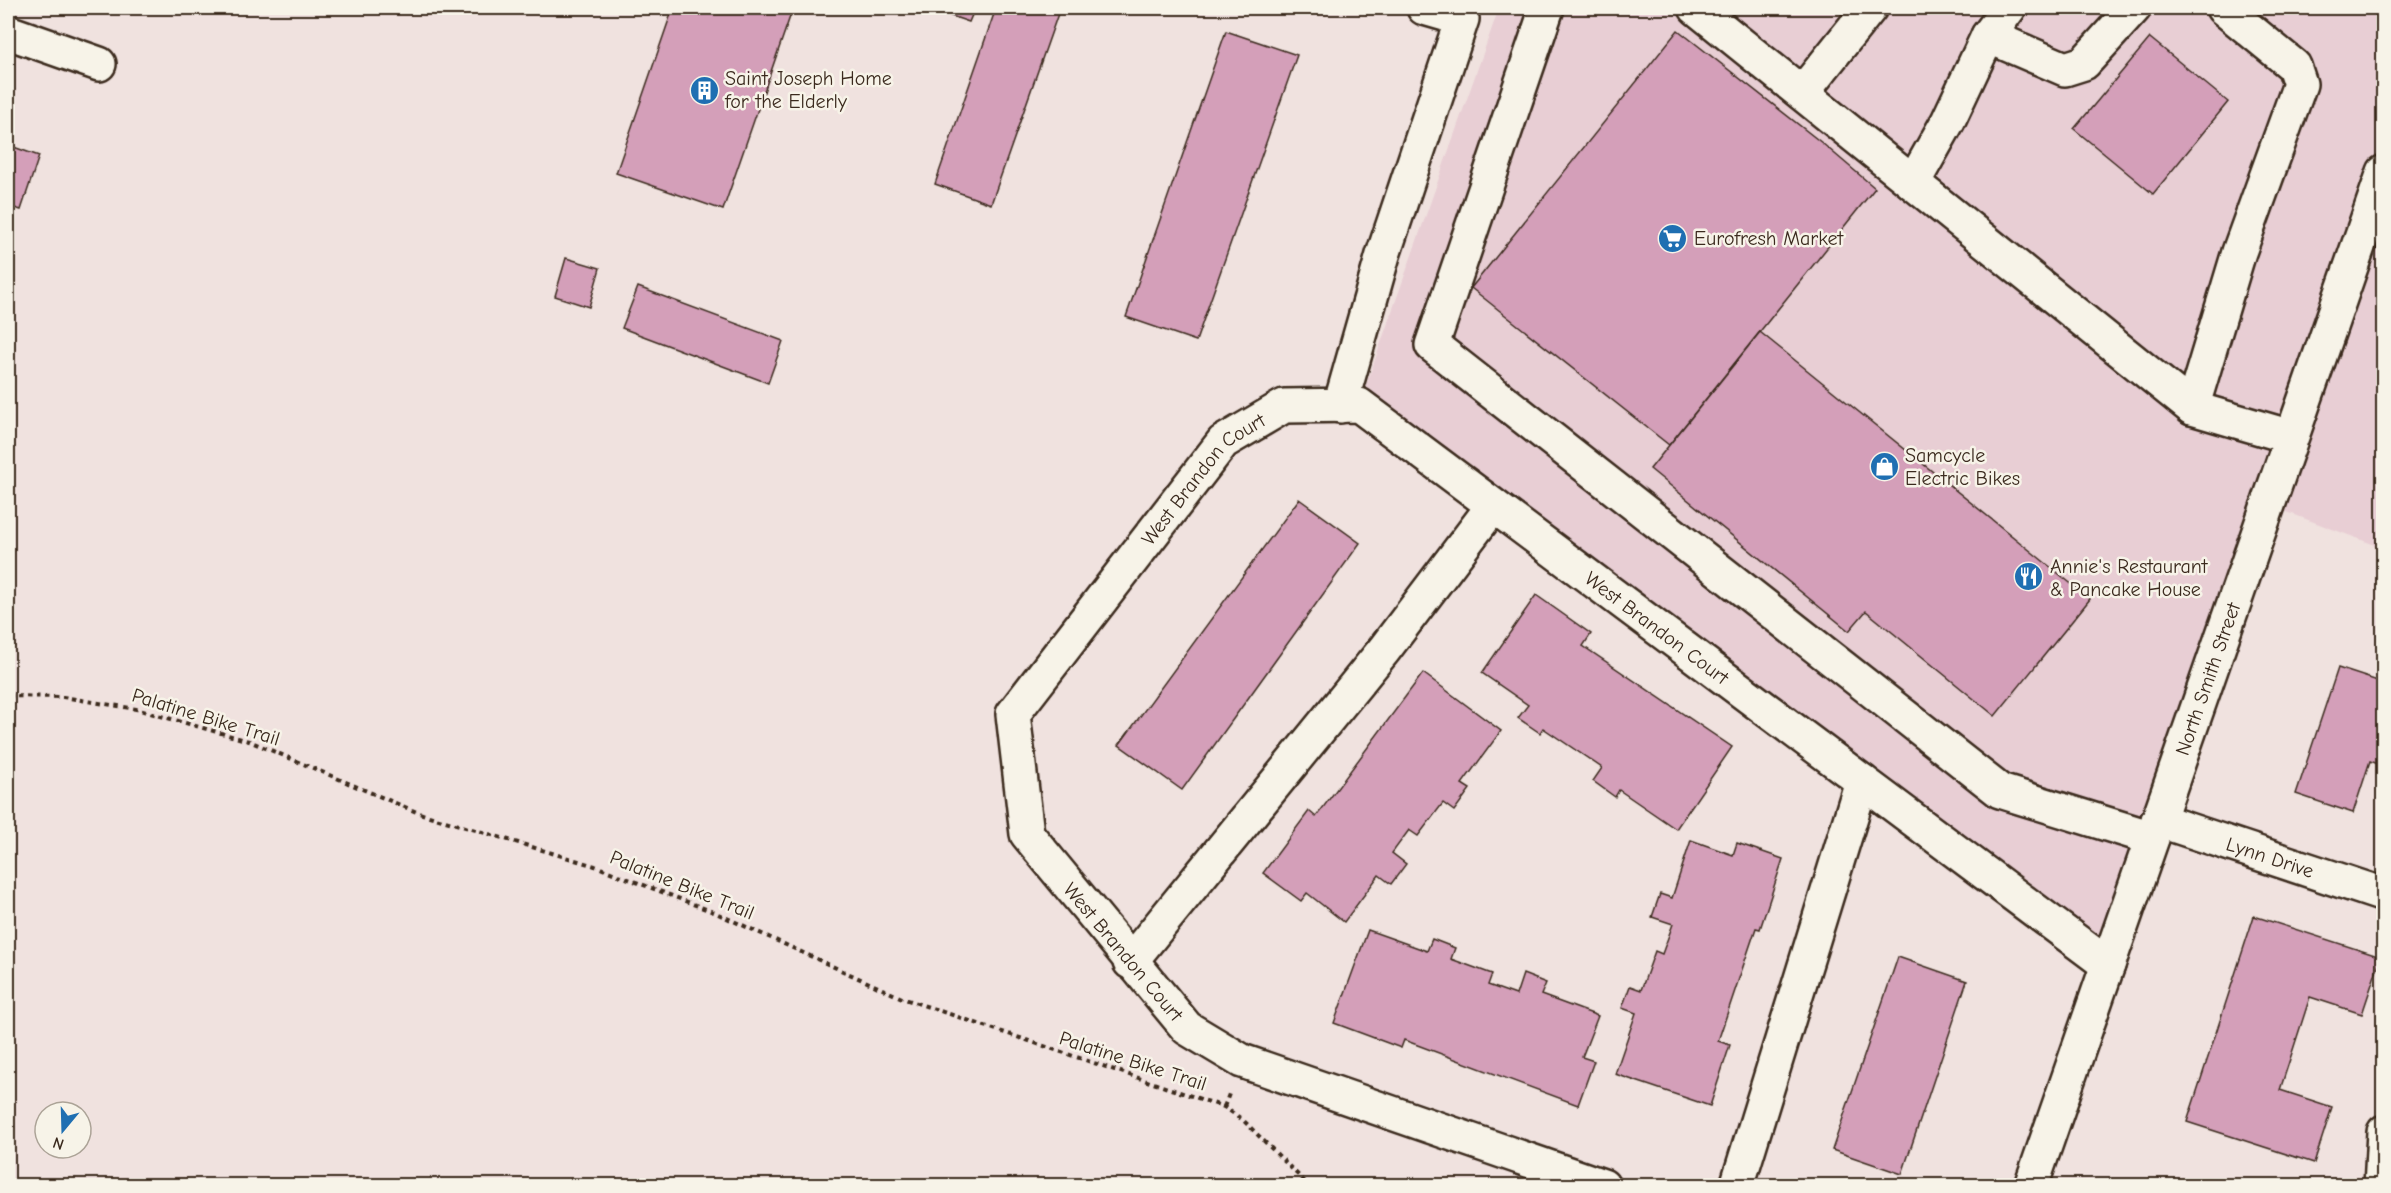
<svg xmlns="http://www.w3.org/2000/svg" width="2391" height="1193" viewBox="0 0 2391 1193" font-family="'Comic Neue',sans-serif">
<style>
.built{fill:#e8ced4}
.building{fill:#d49fb9;stroke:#3b2a1e;stroke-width:1.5}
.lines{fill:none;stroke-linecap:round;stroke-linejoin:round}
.minor-casing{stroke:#3b2a1e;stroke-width:38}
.path{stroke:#3b2a1e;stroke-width:4;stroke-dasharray:4.5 4.5;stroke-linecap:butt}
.minor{stroke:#f7f3e8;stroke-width:33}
.labels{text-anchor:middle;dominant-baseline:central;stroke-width:5;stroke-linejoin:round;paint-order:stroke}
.poi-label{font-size:20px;fill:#3b2a1e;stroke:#f7f3e8;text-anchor:start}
.street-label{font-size:20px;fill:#3b2a1e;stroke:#f7f3e8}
</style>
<rect width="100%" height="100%" fill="#f0e2df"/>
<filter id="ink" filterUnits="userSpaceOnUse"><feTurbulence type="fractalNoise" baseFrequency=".0167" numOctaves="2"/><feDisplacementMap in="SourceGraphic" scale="12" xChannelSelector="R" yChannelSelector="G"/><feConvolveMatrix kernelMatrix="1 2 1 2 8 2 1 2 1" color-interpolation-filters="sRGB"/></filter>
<g filter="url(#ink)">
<!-- built -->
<path class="built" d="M1499,8H2383V548L2268,505L2108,965L1359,405Z"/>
<!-- building -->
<g class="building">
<path d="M436,8H459L457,15Z"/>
<path d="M673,8H793L723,210L616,173Z"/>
<path d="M928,8H975L969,22Z"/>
<path d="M996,8H1060L991,204L935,184Z"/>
<path d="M1678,30L1822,143L1875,188L1669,445L1471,288Z"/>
<path d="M1226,31L1297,55L1196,341L1126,317Z"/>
<path d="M2150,38L2228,102L2153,194L2074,129Z"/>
<path d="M8,145L39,156L21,210L8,206Z"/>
<path d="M566,258L600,268L589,307L555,296Z"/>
<path d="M638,287L783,341L768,383L622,328Z"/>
<path d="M1760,332L2090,599L1995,716L1866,611L1849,631L1650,469Z"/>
<path d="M1299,499L1360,543L1182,790L1119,745Z"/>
<path d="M1536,595L1591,634L1583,646L1732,747L1676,829L1619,790L1615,797L1593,781L1602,768L1543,728L1540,733L1518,718L1528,705L1482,673Z"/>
<path d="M2338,668L2384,683V766L2370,761L2353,813L2296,794Z"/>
<path d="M1423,673L1501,731L1462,784L1470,789L1454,811L1443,803L1418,836L1409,830L1392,853L1406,864L1391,884L1379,875L1344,922L1307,893L1301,901L1263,873L1309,811L1316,817Z"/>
<path d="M1691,840L1733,855L1737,843L1783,859L1760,929L1756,928L1718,1041L1730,1045L1710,1106L1615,1074L1636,1013L1622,1008L1630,986L1641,990L1655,951L1662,954L1673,924L1652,917L1660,894L1672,898Z"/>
<path d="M2254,916L2381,957L2362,1014L2310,997L2280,1090L2332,1107L2314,1163L2187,1122Z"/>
<path d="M1368,930L1427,951L1432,939L1455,948L1451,959L1492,974L1488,985L1516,995L1523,974L1546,983L1541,995L1598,1016L1582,1057L1594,1061L1578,1105L1404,1040L1401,1048L1334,1023Z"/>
<path d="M1898,957L1967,981L1902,1174L1832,1150Z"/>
</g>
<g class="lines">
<defs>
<g id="minor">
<path d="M1547,8L1432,345L2000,791L2152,838"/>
<path d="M1696,8L2192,408L2291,437"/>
<path d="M8,32L99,64"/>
<path d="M1988,36L2065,69L2084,63L2134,8"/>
<path d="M1802,93L1870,8"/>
<path d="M1913,183L1948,121L1988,36L2009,8"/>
<path d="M1340,406L1383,255L1462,19L1424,8"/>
<path d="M2192,408L2239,252L2300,84L2294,66L2223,8"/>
<path id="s1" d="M2158,820L2384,895"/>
<path d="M1130,962L1384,650L1493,506"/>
<path id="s2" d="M1603,1186L1242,1061L1187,1028L1027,834L1013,714L1223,442L1284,406L1359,405L2108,965"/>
<path d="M1737,1186L1862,781"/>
<path id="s3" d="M2031,1186L2384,172"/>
<path d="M2381,1186L2384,1132"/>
</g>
</defs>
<!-- minor casing -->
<use href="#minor" class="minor-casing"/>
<!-- path -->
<g class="path">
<path d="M8,696L63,697L136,709L249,741L419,813L595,866L716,913L902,998L1224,1107L1243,1120L1309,1186"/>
<path d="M1224,1107L1229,1094"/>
</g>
<!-- minor -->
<use href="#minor" class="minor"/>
</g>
</g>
<!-- icons -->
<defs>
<symbol id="building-disc" viewBox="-11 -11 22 22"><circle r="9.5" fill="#1f6fb2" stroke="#f7f3e8"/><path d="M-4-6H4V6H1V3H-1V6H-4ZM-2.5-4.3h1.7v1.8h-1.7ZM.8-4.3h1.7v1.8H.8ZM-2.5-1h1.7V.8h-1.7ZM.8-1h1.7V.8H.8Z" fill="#fff"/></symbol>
<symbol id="supermarket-disc" viewBox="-11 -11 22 22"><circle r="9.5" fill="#1f6fb2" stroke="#f7f3e8"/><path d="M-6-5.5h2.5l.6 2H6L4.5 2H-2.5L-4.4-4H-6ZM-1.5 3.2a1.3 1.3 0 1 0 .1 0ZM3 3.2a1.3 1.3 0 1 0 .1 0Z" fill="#fff"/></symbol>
<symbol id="shop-disc" viewBox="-11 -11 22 22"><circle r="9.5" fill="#1f6fb2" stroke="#f7f3e8"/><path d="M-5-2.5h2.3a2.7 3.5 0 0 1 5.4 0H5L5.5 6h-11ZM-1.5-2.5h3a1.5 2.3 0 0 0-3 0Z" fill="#fff"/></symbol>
<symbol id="restaurant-disc" viewBox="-11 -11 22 22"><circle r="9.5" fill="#1f6fb2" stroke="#f7f3e8"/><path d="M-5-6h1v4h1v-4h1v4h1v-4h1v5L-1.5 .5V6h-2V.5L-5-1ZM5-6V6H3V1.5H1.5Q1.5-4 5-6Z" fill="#fff"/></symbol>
</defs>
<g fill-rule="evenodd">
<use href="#building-disc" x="688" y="74" width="33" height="33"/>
<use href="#supermarket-disc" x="1656" y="222" width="33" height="33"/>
<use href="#shop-disc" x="1868" y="450" width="33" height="33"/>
<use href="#restaurant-disc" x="2012" y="560" width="33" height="33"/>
</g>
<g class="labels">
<!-- poi labels -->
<g class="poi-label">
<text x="725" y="78">Saint Joseph Home<tspan x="725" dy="23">for the Elderly</tspan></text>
<text x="1694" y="238">Eurofresh Market</text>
<text x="1905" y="455">Samcycle<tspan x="1905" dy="23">Electric Bikes</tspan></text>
<text x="2050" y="566">Annie's Restaurant<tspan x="2050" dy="23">&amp; Pancake House</tspan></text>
</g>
<!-- street labels -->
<g class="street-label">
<text stroke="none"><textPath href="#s2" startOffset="1122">West Brandon Court</textPath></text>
<text stroke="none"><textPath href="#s2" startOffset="1680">West Brandon Court</textPath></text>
<text stroke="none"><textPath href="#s3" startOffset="537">North Smith Street</textPath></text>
<text transform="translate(206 717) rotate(17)">Palatine Bike Trail</text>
<text stroke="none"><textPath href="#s1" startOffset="118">Lynn Drive</textPath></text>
<text transform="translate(682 885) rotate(22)">Palatine Bike Trail</text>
<text transform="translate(1123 952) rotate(50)">West Brandon Court</text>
<text transform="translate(1133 1061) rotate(18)">Palatine Bike Trail</text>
</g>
</g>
<!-- margin -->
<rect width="2391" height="1193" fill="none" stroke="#f7f3e8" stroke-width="30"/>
<rect x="15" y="15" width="2361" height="1163" fill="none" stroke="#3b2a1e" stroke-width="2" filter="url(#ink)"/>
<!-- north arrow -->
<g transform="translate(63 1130) rotate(199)"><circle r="28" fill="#f7f3e8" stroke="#aca397" stroke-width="1.5"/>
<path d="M0-4.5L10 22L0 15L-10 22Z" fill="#1f6fb2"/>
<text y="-9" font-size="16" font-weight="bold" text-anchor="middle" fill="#3b2a1e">N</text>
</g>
</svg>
